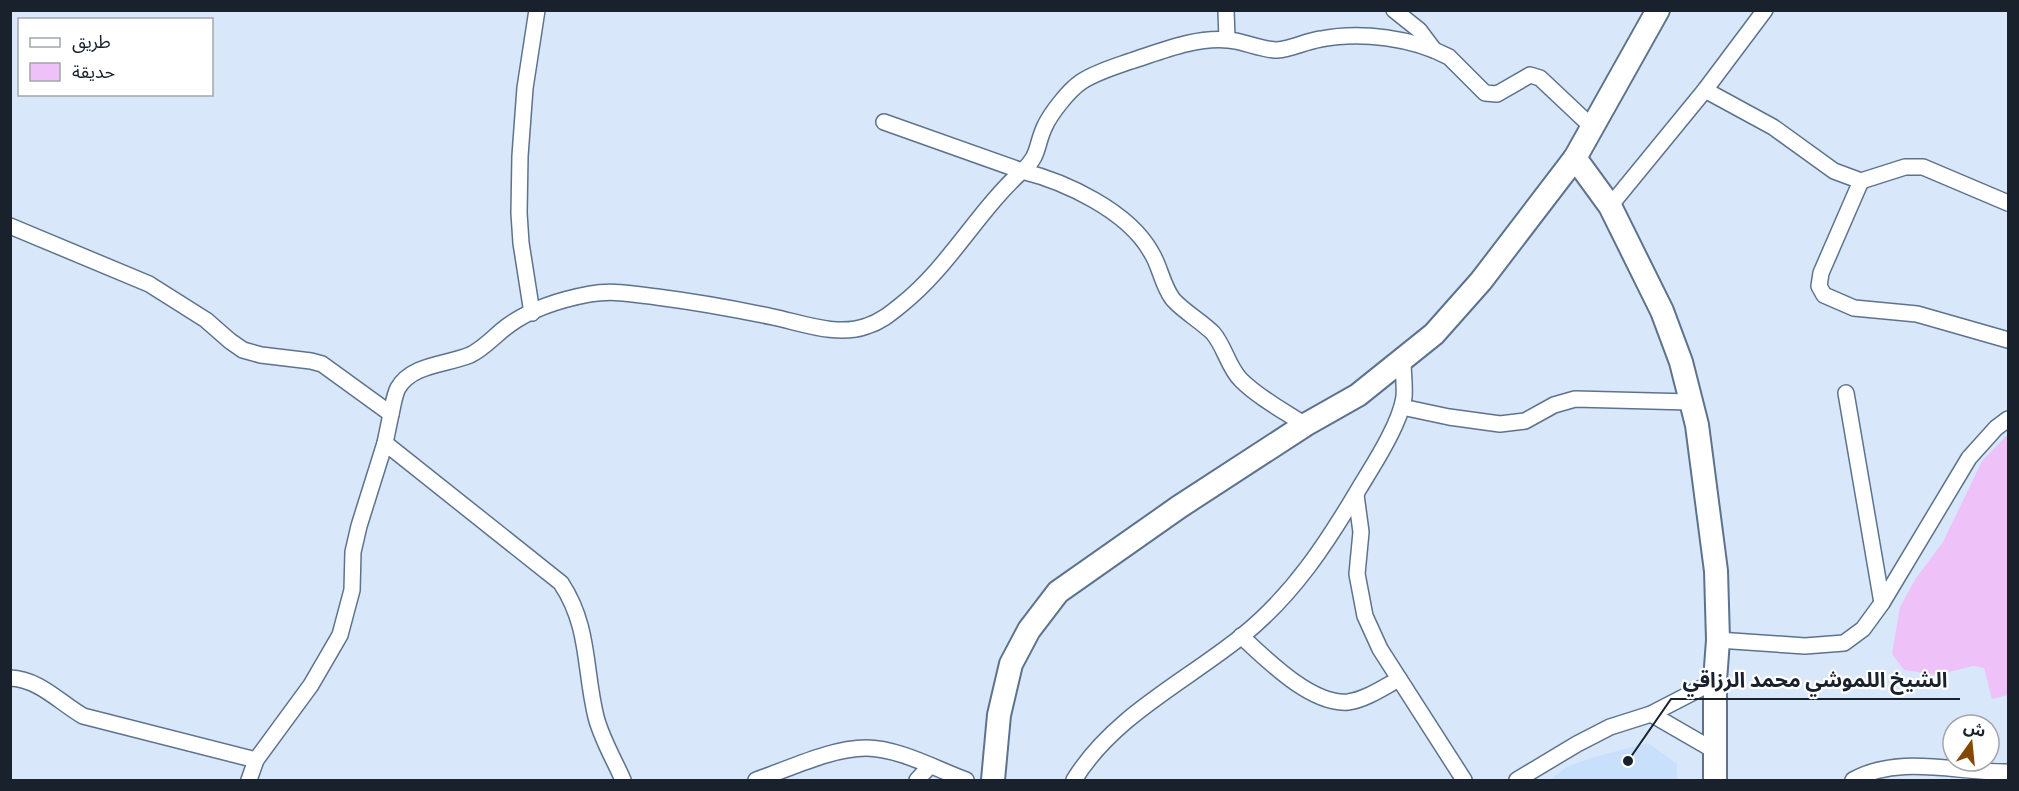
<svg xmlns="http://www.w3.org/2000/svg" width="2019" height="791" viewBox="0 0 2019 791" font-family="'Exo 2','Noto Sans Arabic',sans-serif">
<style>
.built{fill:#c9e0fd}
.green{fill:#eec2f9}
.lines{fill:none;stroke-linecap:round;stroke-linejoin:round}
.street-casing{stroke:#5d738d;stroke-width:18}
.secondary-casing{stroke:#5d738d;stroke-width:26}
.street{stroke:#fff;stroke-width:15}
.secondary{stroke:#fff;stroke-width:22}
.leader{fill:none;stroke:#18212c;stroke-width:2}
.callout-dot{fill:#18212c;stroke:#fff;stroke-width:2}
.callout-label{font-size:21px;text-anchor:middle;font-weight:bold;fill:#18212c;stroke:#fff;stroke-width:4.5;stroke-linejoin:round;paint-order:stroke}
</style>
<rect width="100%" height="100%" fill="#d8e7f9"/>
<!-- built -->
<path class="built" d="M1648,743L1677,764V780H1549L1568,766L1594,757Z"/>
<!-- green -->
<path class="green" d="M2008,434V695L1992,699L1984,668L1973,666L1937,675L1904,670L1892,654L1900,607L1916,578L1943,542L1982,461Z"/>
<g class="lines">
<defs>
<g id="street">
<path d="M1226,10L1227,39"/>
<path d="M1394,10L1419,30L1434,50"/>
<path d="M1705,90L1773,127L1834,171L1861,181L1905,167H1923L2008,203"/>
<path d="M884,122L1022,171C1039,157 1036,146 1044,128C1050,114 1069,90 1081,82C1096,72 1114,67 1131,61C1162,51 1195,37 1228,40C1244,41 1261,50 1277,50C1292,49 1306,41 1321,39C1361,31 1413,38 1449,57L1485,93L1497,94L1530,75L1540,78L1592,127"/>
<path d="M1861,181L1821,273L1819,286L1824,295L1854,308L1917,314L2008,340"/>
<path d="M1610,206L1705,90L1765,10"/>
<path d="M10,226L149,284L206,320L230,341L243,350L261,355L311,361L322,364L391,414L385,443L359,526L353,552L352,590L340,635L311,685L256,760L249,780"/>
<path d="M532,313L521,243L519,213L520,156L525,88L537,10"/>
<path d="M1846,393L1882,603"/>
<path d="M1402,407L1449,417L1500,424L1525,421L1554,405L1575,399L1690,402"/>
<path d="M391,414C393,406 394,396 398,388C412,364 446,365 470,355C485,348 496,334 509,325C531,309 563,299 590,294C612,290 635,294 657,297C696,302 735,309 773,317C802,323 837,337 867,326C880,322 890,314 901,305C949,267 977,212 1022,171C1066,182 1128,211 1151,252C1160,266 1162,284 1172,298C1180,309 1201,321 1213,333C1225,347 1228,367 1241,380C1259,398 1284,411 1305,425"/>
<path d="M385,443L561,583C590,627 584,668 596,717C602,740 614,759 623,780"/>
<path d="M1356,495L1361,532L1357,574L1365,616L1380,649L1464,780"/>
<path d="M1241,636C1266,659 1311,705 1348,702C1365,700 1384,687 1399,679"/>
<path d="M1718,640L1805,646L1844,643L1863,629L1882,603L1969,458L1996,428L2008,419"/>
<path d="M10,678C39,679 59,702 83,716L256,760"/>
<path d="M1651,714L1715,751"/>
<path d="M756,780C789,769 831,748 866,748C898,748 936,769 966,780"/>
<path d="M917,780L930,766"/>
<path d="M1074,780C1113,716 1185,682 1242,636C1293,595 1327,543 1360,487C1374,464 1400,424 1404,397C1405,386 1403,373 1403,361"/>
<path d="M1517,780L1577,744L1610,727L1651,714L1715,681"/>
<path d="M1853,780C1900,754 1957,773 2008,772"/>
</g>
<g id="secondary">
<path d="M1575,158L1610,206L1662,311L1681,362L1697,425L1716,571L1718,640L1715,681V780"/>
<path d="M993,780L999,715L1011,664L1029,630L1058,592L1179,507L1305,425L1358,395L1434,334L1481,281L1575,158L1658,10"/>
</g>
</defs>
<!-- street casing -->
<use href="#street" class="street-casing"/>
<!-- secondary casing -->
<use href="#secondary" class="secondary-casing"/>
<!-- street -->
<use href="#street" class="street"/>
<!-- secondary -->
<use href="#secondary" class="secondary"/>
</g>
<!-- callouts -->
<path class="leader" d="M1628 761L1671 699H1960"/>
<circle class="callout-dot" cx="1628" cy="761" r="6"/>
<g class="callout-label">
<text x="1815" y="687">الشيخ اللموشي محمد الرزاقي</text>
</g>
<!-- border -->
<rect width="2019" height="791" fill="none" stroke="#18212c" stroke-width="24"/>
<!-- legend -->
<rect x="18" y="18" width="195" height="78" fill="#ffffff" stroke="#a3a6ab" stroke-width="1.5"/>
<rect x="30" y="38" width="30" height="9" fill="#ffffff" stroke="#a3a6ab" stroke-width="1.5"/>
<text x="72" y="48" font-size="18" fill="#18212c">طريق</text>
<rect x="30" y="63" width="30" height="18" fill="#eec2f9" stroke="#a3a6ab" stroke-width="1.5"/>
<text x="72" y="78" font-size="18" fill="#18212c">حديقة</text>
<!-- north arrow -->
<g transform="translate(1971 743) rotate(15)"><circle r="28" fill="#ffffff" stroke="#a3a6ab" stroke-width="1.5"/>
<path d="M0-4.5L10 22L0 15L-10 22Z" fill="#854706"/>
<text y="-9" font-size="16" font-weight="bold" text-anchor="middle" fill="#18212c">ش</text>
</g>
</svg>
